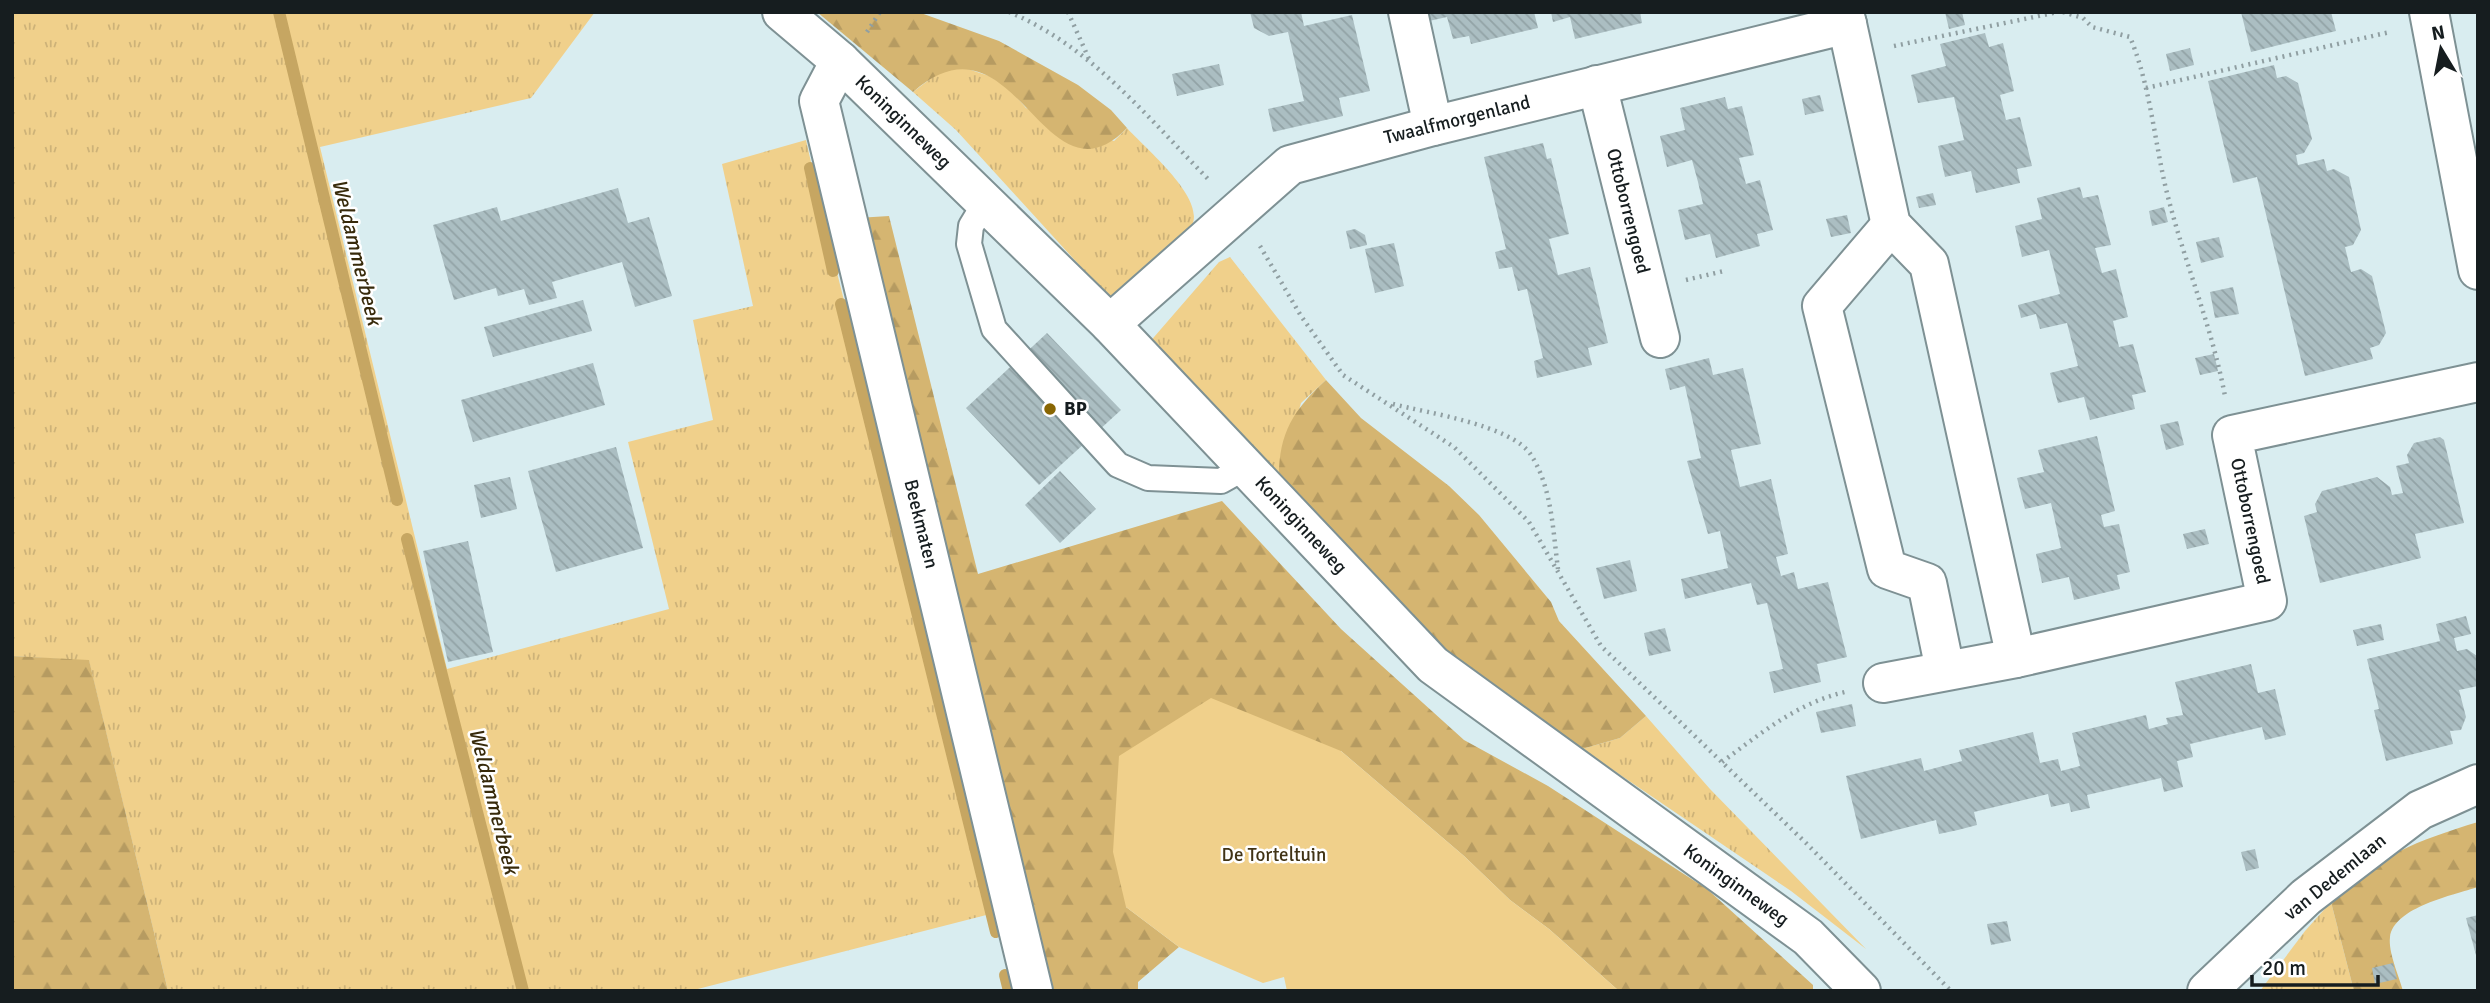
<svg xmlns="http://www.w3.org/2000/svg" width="2490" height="1003" viewBox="0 0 2490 1003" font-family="Signika,sans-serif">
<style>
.grass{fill:url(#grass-tufts)}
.forest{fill:url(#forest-firs)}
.park{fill:#f0d08b}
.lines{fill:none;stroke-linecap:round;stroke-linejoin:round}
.stream{stroke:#c6a662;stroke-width:12}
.building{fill:url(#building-back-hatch)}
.lane-casing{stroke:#7e9194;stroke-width:28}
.street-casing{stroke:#7e9194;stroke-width:42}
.secondary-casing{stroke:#7e9194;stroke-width:42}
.path{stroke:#909fa2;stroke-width:4.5;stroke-dasharray:2 5;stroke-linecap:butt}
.lane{stroke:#fff;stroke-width:24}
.street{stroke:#fff;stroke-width:38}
.secondary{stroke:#fff;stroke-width:38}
.poi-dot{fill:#896603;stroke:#fff;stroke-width:2.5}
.labels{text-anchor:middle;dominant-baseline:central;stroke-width:5;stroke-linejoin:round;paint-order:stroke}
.street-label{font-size:19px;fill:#161d1f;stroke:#fff}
.poi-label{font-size:19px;font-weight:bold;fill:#161d1f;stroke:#fff;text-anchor:start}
.park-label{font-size:19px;fill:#413315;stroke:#fff}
.water-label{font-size:21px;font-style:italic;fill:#372a0b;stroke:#fff}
</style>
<defs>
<pattern id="grass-tufts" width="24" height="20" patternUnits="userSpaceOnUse" patternTransform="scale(1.75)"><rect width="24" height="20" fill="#f0d08b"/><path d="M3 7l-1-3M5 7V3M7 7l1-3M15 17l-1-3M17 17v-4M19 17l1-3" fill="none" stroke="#cdb278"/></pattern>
<pattern id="forest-firs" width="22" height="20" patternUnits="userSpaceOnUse" patternTransform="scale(1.75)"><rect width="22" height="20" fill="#d5b571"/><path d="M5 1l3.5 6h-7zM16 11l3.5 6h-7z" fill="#b69b61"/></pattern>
<pattern id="building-back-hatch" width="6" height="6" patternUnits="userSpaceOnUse" patternTransform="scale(1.75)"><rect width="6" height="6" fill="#abbec2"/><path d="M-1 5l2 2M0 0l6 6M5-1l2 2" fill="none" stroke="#92a3a6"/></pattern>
</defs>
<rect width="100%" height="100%" fill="#d9edf0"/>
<!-- grass -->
<g class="grass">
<path d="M12,12H595L531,98L320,147L447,669L669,609L628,442L713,420L693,320L753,306L722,164L806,140L827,233L998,912L690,991H168L89,661L12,656Z"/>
<path d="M953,69H968L989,76L1008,87L1026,108L1114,141L1127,128C1146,149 1202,195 1193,223L1112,301L956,130L913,92L938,73Z"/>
<path d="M1230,257L1326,380L1301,403L1279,481L1148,344L1219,262Z"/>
<path d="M1646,716L1710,789L1866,949L1791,891L1582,749L1620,738Z"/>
<path d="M2331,902L2354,991H2260L2305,931Z"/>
</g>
<!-- forest -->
<g class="forest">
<path d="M817,12H918L999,41L1078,85L1111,110L1127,128C1043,214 1016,2 913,92Z"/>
<path d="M889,216L978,574L1222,501L1341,629L1464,740L1548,786L1707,889L1813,985V991H1619L1549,929L1510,900L1464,856L1341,751L1126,907L1179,947L1138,982V991H1047L857,218Z"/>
<path d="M1326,380L1361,418L1449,486L1479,515L1551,602L1559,621L1646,716L1620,738L1582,749L1514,707L1464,670L1279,481C1278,435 1292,411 1326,380Z"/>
<path d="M12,656L89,660L168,991H12Z"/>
<path d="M2478,822V887C2454,895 2394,907 2390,937C2388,952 2399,976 2403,991H2354L2331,902C2375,856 2419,840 2478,822Z"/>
</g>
<!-- park -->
<path class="park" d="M1211,698L1341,751L1464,856L1510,900L1549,929L1619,991H1287L1284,977L1263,983L1179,947L1126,907L1113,852L1119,756Z"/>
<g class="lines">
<!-- stream -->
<g class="stream">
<path d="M279,12L397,500"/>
<path d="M810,168L833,271"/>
<path d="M841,304L996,932"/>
<path d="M407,539L523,991"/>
<path d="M1005,975L1009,991"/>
</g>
</g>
<!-- building -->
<g class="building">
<path d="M1250,12H1301L1304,26L1352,15L1370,91L1339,98L1343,116L1273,132L1268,109L1304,101L1288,32L1269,36L1254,28Z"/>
<path d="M1427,12H1534L1538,28L1471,44L1469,36L1453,39L1447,17L1429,21Z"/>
<path d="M1551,12H1640L1642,23L1575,39L1570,17L1553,22Z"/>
<path d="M1945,12H1962L1965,25L1949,29Z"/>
<path d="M2241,12H2331L2336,31L2251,52Z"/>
<path d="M1985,33L1989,47L2003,43L2014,91L2000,95L2006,120L2020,117L2032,166L2017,169L2020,183L1976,193L1971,171L1945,177L1938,146L1964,140L1954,97L1918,103L1911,75L1946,66L1940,44Z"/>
<path d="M2190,48L2194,65L2170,71L2166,54Z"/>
<path d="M1219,64L1224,85L1177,96L1172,74Z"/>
<path d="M2274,65L2277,78L2286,76L2298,83L2312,139L2304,153L2296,155L2298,165L2324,159L2327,171L2334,169L2349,177L2361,230L2353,245L2345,247L2351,272L2361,269L2372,276L2386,333L2379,345L2370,348L2373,359L2305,376L2257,177L2233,183L2208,81Z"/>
<path d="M1820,95L1824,111L1805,115L1802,99Z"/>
<path d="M1725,97L1728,109L1742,106L1754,155L1739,158L1746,184L1760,180L1773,230L1757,234L1760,246L1716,258L1710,234L1685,240L1678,210L1703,204L1698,182L1692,160L1667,167L1660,136L1685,130L1680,108Z"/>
<path d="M1543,143L1547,159L1551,158L1569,234L1549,239L1558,275L1590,267L1608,343L1588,348L1592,365L1537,378L1534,361L1543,358L1527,289L1518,291L1512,267L1499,269L1495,252L1506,249L1484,157Z"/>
<path d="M2080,187L2083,198L2098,195L2111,245L2095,248L2102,273L2116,269L2128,317L2113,321L2119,347L2133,344L2146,392L2132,395L2135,409L2090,420L2084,397L2058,403L2054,389L2050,373L2078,366L2067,323L2040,329L2036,314L2021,318L2018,305L2060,294L2049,250L2022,257L2015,226L2042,219L2037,198Z"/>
<path d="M618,188L628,223L649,217L672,296L635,307L622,262L552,282L557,298L529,305L524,289L498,296L496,288L454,300L433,225L497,207L501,221Z"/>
<path d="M1933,193L1936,205L1919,208L1916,197Z"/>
<path d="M2164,207L2168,222L2152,226L2149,211Z"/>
<path d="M1847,215L1851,233L1831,237L1826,219Z"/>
<path d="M1355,229L1365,235L1367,245L1350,249L1346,231Z"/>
<path d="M2219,237L2224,257L2201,263L2196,242Z"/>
<path d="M1394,243L1404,286L1375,293L1365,249Z"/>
<path d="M2233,287L2239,314L2215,318L2210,292Z"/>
<path d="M583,300L592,331L493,357L484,327Z"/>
<path d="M1047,333L1121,410L1039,485L966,408Z"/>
<path d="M2214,354L2218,371L2200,375L2195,358Z"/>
<path d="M1709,358L1713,375L1743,368L1761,444L1731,450L1740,487L1771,479L1788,554L1776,557L1781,576L1794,572L1798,589L1828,582L1847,657L1817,664L1821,682L1774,693L1769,672L1783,669L1767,603L1757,605L1751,583L1685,599L1681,579L1728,568L1720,531L1708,534L1687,461L1701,458L1685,386L1670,390L1665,369Z"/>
<path d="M593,363L605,405L473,442L461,400Z"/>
<path d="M2178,421L2184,445L2166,450L2160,425Z"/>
<path d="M2097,436L2115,511L2101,515L2104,527L2119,524L2130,572L2117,575L2120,589L2074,600L2069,577L2042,583L2036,554L2061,548L2051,503L2025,509L2017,478L2044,472L2038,450Z"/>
<path d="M2440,437L2444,440L2464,523L2415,534L2421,558L2320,583L2304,516L2317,512L2315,504L2322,491L2377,477L2390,487L2392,495L2403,493L2396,466L2409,463L2407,455L2414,443Z"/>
<path d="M616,447L643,548L556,572L528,471Z"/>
<path d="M1060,471L1096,509L1060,543L1025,505Z"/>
<path d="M510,477L517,509L481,518L474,485Z"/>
<path d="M2205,529L2209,544L2187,549L2183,534Z"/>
<path d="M468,541L493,652L448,662L423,551Z"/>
<path d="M1630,560L1637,591L1604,599L1596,568Z"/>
<path d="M2466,616L2471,634L2454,638L2457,651L2467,649L2477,656L2478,686L2459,690L2466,717L2461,730L2450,731L2453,744L2386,761L2374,710L2379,709L2367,659L2440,641L2436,624Z"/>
<path d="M2381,624L2384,640L2357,646L2353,630Z"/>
<path d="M1665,628L1671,651L1649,656L1644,633Z"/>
<path d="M2251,664L2258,693L2275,689L2286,735L2265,740L2262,727L2190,744L2193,757L2177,761L2183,787L2164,792L2161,778L2087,795L2090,808L2071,812L2069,803L2051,807L2048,794L1974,812L1977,825L1958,830L1939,834L1936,820L1861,839L1846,776L1921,758L1924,771L1962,761L1959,750L2033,732L2040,763L2058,759L2061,771L2080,766L2072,733L2146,715L2149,729L2168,724L2166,718L2183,715L2175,682Z"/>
<path d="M1852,704L1856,726L1821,733L1816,712Z"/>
<path d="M2255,849L2259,868L2246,871L2241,852Z"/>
<path d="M2478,915V959H2477L2466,918Z"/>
<path d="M2007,921L2011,941L1991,945L1987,924Z"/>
<path d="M2393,963L2397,979L2375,984L2372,968Z"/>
</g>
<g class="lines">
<defs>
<path id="lane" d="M985,203L971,226L969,244L994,329L1118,465L1148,478L1221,481L1246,467"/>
<g id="street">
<path d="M1408,12L1433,126"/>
<path d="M2429,12L2478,270"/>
<path d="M1847,24L1891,225L1929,264L2016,658"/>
<path d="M840,61L819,101L1033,991"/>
<path d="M1597,85L1660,338"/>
<path d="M1891,225L1822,306L1887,569L1927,583L1945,670"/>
<path d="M1110,324L1290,165L1433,126L1847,24L1844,12"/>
<path d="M1883,683L2016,658L2267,601L2232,435L2478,382"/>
<path d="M2207,991L2306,897L2420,810L2478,784"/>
</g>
<path id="secondary" d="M782,12L840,61L1110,324L1433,665L1808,937L1861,991"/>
</defs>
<!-- lane casing -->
<use href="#lane" class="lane-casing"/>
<!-- street casing -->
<use href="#street" class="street-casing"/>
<!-- secondary casing -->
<use href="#secondary" class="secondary-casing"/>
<!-- path -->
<g class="path">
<path d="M1009,12C1091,46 1149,119 1210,181"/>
<path d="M1068,12L1089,59"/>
<path d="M2063,12L2083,18L2092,27L2130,37C2150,85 2154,138 2166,189C2183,259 2211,323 2225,396"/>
<path d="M867,32L880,12"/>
<path d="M1894,46L2058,12"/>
<path d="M2146,88L2390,32"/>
<path d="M1260,246L1301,316L1343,375L1454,447L1529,522L1601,646L1806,843L1951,991"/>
<path d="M1686,280L1724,271"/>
<path d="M1393,404C1427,413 1512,425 1531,455C1552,487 1553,532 1558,569"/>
<path d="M1722,762C1760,734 1797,703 1845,692"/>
</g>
<!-- lane -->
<use href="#lane" class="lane"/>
<!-- street -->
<use href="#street" class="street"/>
<!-- secondary -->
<use href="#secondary" class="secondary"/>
</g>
<!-- markers -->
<circle class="poi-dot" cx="1050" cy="409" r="7"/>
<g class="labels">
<!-- street labels -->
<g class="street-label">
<text transform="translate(1457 120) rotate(-14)">Twaalfmorgenland</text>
<text transform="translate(903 122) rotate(44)">Koninginneweg</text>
<text transform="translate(1628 211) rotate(76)">Ottoborrengoed</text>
<text transform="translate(2250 521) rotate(78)">Ottoborrengoed</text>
<text transform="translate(921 524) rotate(76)">Beekmaten</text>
<text transform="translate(1301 525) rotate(47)">Koninginneweg</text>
<text transform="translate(2335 877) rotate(-39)">van Dedemlaan</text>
<text transform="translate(1736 885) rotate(36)">Koninginneweg</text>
</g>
<!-- poi labels -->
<g class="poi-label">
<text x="1064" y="409">BP</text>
</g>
<!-- park labels -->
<g class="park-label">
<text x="1274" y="855">De Torteltuin</text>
</g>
<!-- water labels -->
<g class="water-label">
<text transform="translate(357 252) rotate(76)">Weldammerbeek</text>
<text transform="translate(494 801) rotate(76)">Weldammerbeek</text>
</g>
</g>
<!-- border -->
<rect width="2490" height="1003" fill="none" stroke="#161d1f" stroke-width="28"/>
<!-- north arrow -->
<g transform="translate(2441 49) rotate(350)" stroke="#ffffff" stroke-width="5" paint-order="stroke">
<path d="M0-5L12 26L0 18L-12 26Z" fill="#161d1f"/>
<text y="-10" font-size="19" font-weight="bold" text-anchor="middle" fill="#161d1f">N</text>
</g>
<!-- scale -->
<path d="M2252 975v10h126v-10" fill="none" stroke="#161d1f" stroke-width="3.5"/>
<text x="2262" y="975" font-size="21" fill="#161d1f" stroke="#ffffff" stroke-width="5" paint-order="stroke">20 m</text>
</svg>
